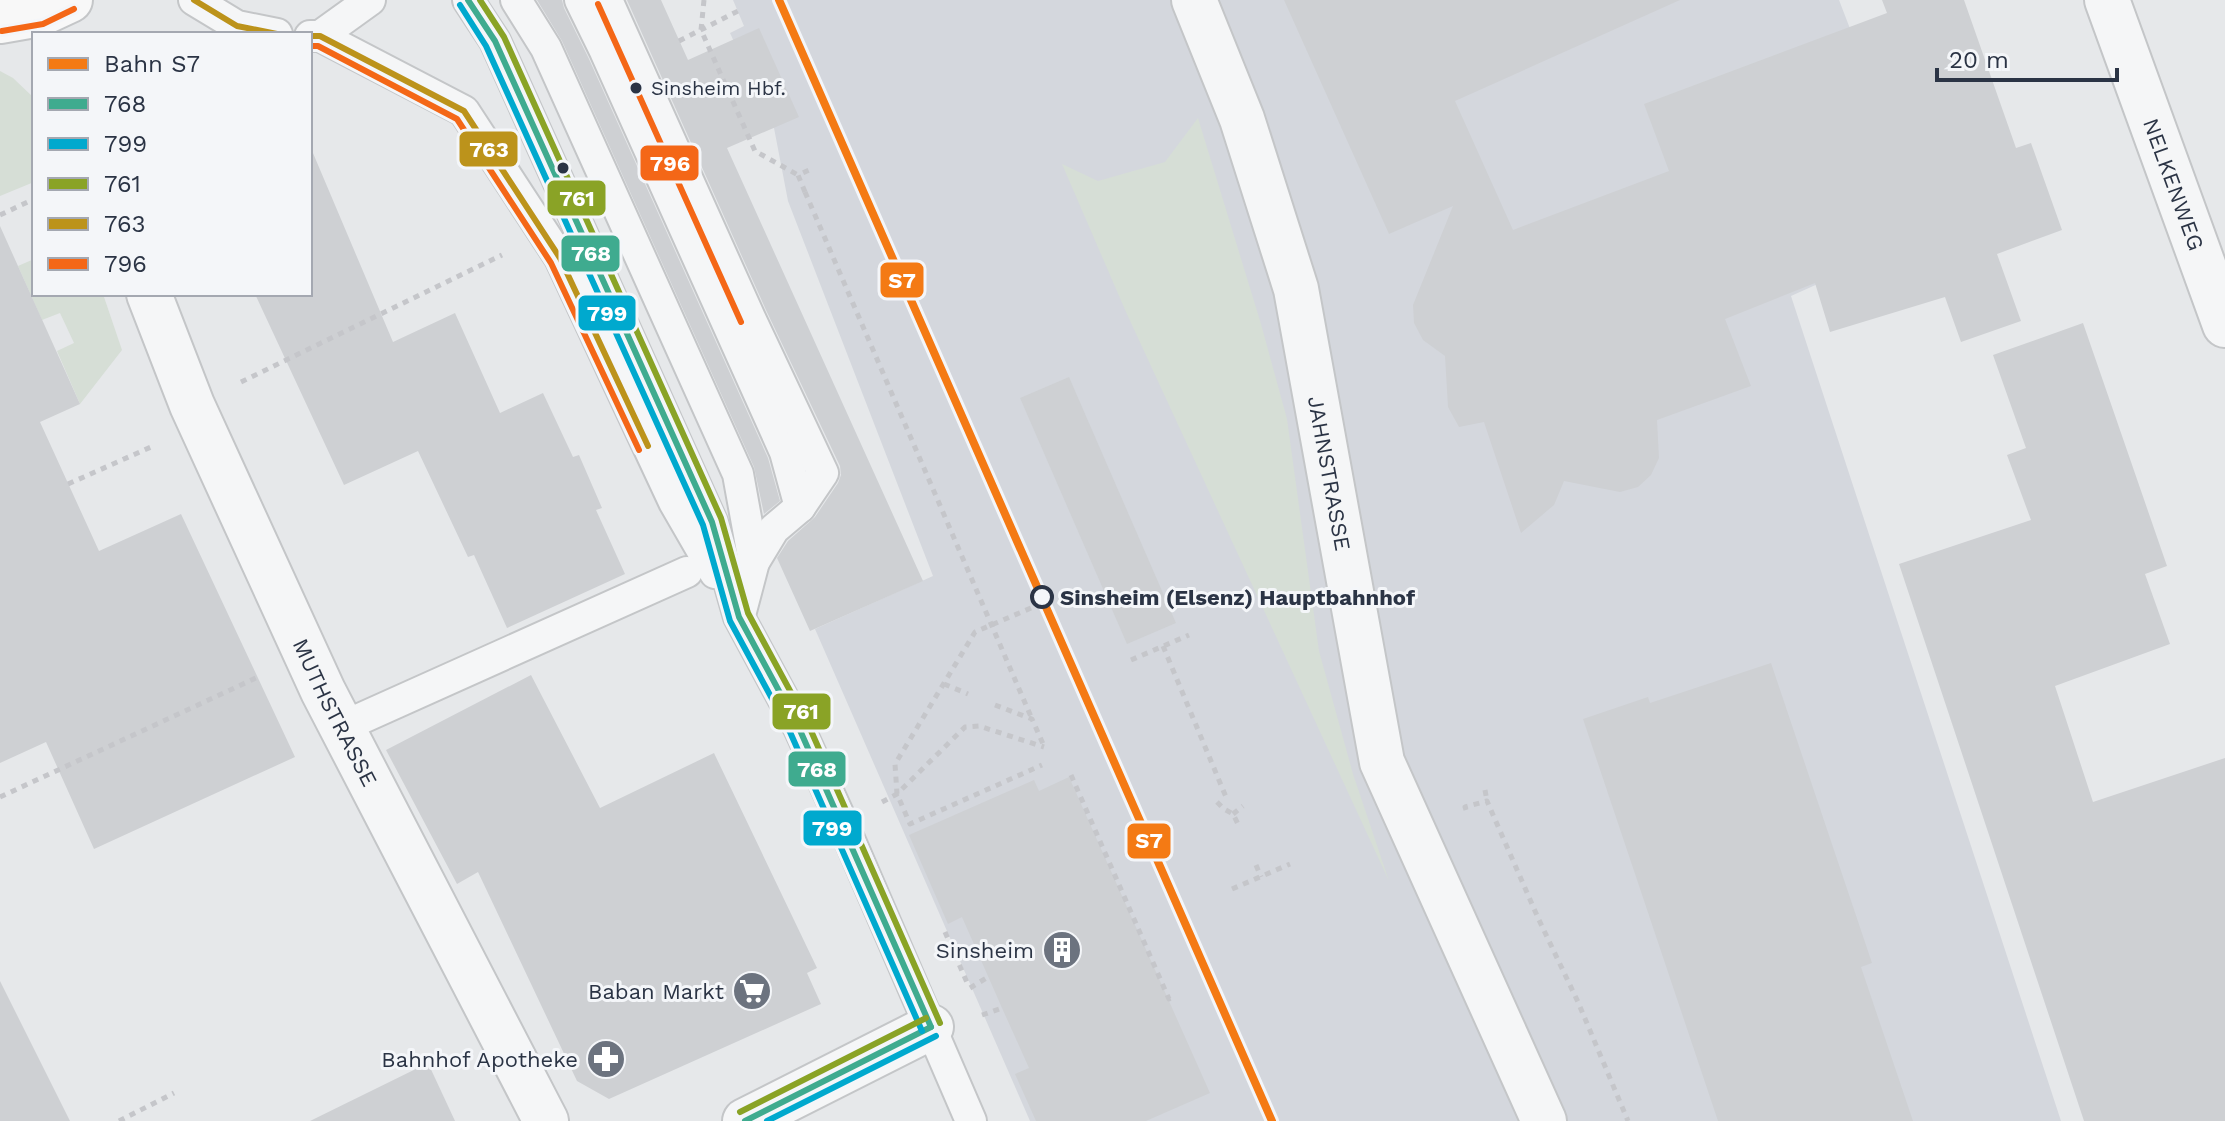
<svg xmlns="http://www.w3.org/2000/svg" width="2225" height="1121" viewBox="0 0 2225 1121" font-family="'Work Sans',sans-serif">
<style>
.built{fill:#d4d7dd}
.green{fill:#d6ded6}
.building{fill:#ced0d3}
.lines{fill:none;stroke-linecap:round;stroke-linejoin:round}
.service-casing{stroke:#c4c6c8;stroke-width:34}
.minor-casing{stroke:#c4c6c8;stroke-width:48}
.tertiary-casing{stroke:#c4c6c8;stroke-width:48}
.secondary-casing{stroke:#c4c6c8;stroke-width:48}
.path{stroke:#c5c6ca;stroke-width:5;stroke-dasharray:6 6;stroke-linecap:butt}
.service{stroke:#f5f6f7;stroke-width:30}
.minor{stroke:#f5f6f7;stroke-width:44}
.tertiary{stroke:#f5f6f7;stroke-width:44}
.secondary{stroke:#f8f8f8;stroke-width:44}
.path-bridge{stroke:#c5c6ca;stroke-width:5;stroke-dasharray:6 6;stroke-linecap:butt}
.bus-1-casing{stroke:#f4f6f9;stroke-width:12}
.bus-2-casing{stroke:#f4f6f9;stroke-width:12}
.bus-3-casing{stroke:#f4f6f9;stroke-width:12}
.bus-4-casing{stroke:#f4f6f9;stroke-width:12}
.bus-5-casing{stroke:#f4f6f9;stroke-width:12}
.bus-1{stroke:#3fab8f;stroke-width:6}
.bus-2{stroke:#00a9ce;stroke-width:6}
.bus-3{stroke:#8aa326;stroke-width:6}
.bus-4{stroke:#bc931b;stroke-width:6}
.bus-5{stroke:#f46717;stroke-width:6}
.rail-1-casing{stroke:#f4f6f9;stroke-width:14}
.rail-1{stroke:#f47a14;stroke-width:8}
.bus-dot{fill:#2b3445;stroke:#f4f6f9;stroke-width:3}
.stop-dot{fill:#f4f6f9;stroke:#2b3445;stroke-width:4}
.labels{text-anchor:middle;dominant-baseline:central;stroke-width:6;stroke-linejoin:round;paint-order:stroke}
.bus-label{font-size:20px;fill:#2b3445;stroke:#f4f6f9;text-anchor:start}
.street-label{font-size:22px;fill:#2b3445;stroke:#f4f6f9}
.stop-label{font-size:22px;font-weight:bold;fill:#2b3445;stroke:#f4f6f9;text-anchor:start}
.poi-label{font-size:22px;fill:#2b3445;stroke:#f4f6f9;text-anchor:end}
.line-badge{stroke:#f4f6f9;stroke-width:3}
.badge-label{font-size:22px;text-anchor:middle;font-weight:bold;fill:#fff}
</style>
<rect width="100%" height="100%" fill="#e6e8ea"/>
<!-- built -->
<path class="built" d="M733,0H1839L1929,234L1791,296L2061,1121H1030L815,629L933,576L788,201L774,128L730,33L744,26Z"/>
<!-- green -->
<g class="green">
<path d="M0,71L13,78L34,98V182L0,196Z"/>
<path d="M1198,118L1261,324L1287,419L1319,651L1353,774L1389,881L1126,312L1062,164L1098,181L1165,162Z"/>
<path d="M34,259V294H103L122,350L80,404L57,351L74,343L60,313L42,320L18,266Z"/>
</g>
<!-- building -->
<g class="building">
<path d="M537,0H562L564,8L589,59L768,458L780,501L764,514L754,467L562,41Z"/>
<path d="M627,0H661L688,60L759,28L799,117L727,148L923,581L810,631L777,558L788,541L815,517L838,483L841,475L840,466L766,310Z"/>
<path d="M1284,0H1680L1455,101L1513,230L1669,171L1644,104L1887,13L1882,0H1964L2016,148L2031,143L2062,230L1997,254L2021,321L1961,342L1945,297L1830,332L1815,283L1725,319L1751,386L1657,420L1659,458L1651,475L1638,487L1620,492L1564,481L1554,505L1521,533L1484,422L1459,427L1448,407L1445,356L1423,340L1414,323L1413,305L1453,206L1389,234Z"/>
<path d="M310,146L393,342L455,313L500,413L543,393L573,457L579,455L602,508L596,510L625,574L507,628L474,555L468,557L418,451L344,485L255,294H310Z"/>
<path d="M0,226L80,404L40,422L99,551L181,514L295,757L94,849L46,742L0,763Z"/>
<path d="M2083,323L2167,566L2145,574L2170,644L2055,686L2093,802L2225,758V1121H2084L1899,564L2031,520L2007,455L2026,448L1993,355Z"/>
<path d="M1069,377L1176,623L1127,644L1020,398Z"/>
<path d="M1771,663L1872,963L1861,967L1913,1121H1718L1583,719L1648,697L1650,703Z"/>
<path d="M531,675L600,808L714,753L817,968L807,973L821,1004L609,1099L577,1081L478,872L457,884L386,750Z"/>
<path d="M1069,777L1210,1093L1146,1121H1036L1015,1074L1029,1068L1002,1008L962,917L948,924L909,835L1034,780L1039,791Z"/>
<path d="M0,981L70,1121H0Z"/>
<path d="M428,1063L455,1121H310Z"/>
</g>
<g class="lines">
<defs>
<g id="service">
<path d="M194,0L237,26L277,34"/>
<path d="M468,0L495,41L712,522L739,617L799,728L841,820L971,1121"/>
<path d="M516,0L546,48L738,474L754,562"/>
<path d="M580,0L605,51L785,452L800,507"/>
<path d="M607,0L750,318L823,473L800,507L774,529L754,562L740,615"/>
<path d="M310,36H320L370,0"/>
<path d="M320,36L464,111L560,258L674,502L715,573"/>
<path d="M342,727L687,572"/>
</g>
<g id="minor">
<path id="s1" d="M2107,0L2225,325"/>
<path id="s2" d="M149,294L192,405L323,691L546,1121"/>
<path d="M745,1121L931,1027"/>
</g>
<g id="tertiary">
<path id="s3" d="M1194,0L1242,119L1296,289L1382,762L1544,1121"/>
</g>
<path id="secondary" d="M0,21L40,14L70,0"/>
</defs>
<!-- service casing -->
<use href="#service" class="service-casing"/>
<!-- minor casing -->
<use href="#minor" class="minor-casing"/>
<!-- tertiary casing -->
<use href="#tertiary" class="tertiary-casing"/>
<!-- secondary casing -->
<use href="#secondary" class="secondary-casing"/>
<!-- path -->
<g class="path">
<path d="M704,0L701,30L755,151L798,175"/>
<path d="M679,41L742,9"/>
<path d="M805,192L798,175L809,170"/>
<path d="M0,215L34,199"/>
<path d="M241,382L502,255"/>
<path d="M68,484L151,447"/>
<path d="M1031,608L975,632L895,764L897,794L910,824L1042,765"/>
<path d="M1163,646L1226,797"/>
<path d="M1131,660L1189,635"/>
<path d="M944,684L968,694"/>
<path d="M995,705L1032,719L1044,746"/>
<path d="M1071,775L1169,999L1171,998"/>
<path d="M1485,790L1487,801"/>
<path d="M0,797L258,677"/>
<path d="M882,802L897,794L965,727L979,726L1044,747"/>
<path d="M1217,802L1224,809L1233,814L1240,828"/>
<path d="M1466,810L1465,807L1487,801L1539,920L1578,1002L1628,1121"/>
<path d="M1233,814L1243,806"/>
<path d="M1256,865L1261,877"/>
<path d="M1232,889L1290,864"/>
<path d="M945,932L969,987"/>
<path d="M970,988L988,977"/>
<path d="M982,1015L1002,1008"/>
<path d="M119,1121L174,1093"/>
</g>
<!-- service -->
<use href="#service" class="service"/>
<!-- minor -->
<use href="#minor" class="minor"/>
<!-- tertiary -->
<use href="#tertiary" class="tertiary"/>
<!-- secondary -->
<use href="#secondary" class="secondary"/>
<!-- path-bridge -->
<path class="path-bridge" d="M805,192L1032,719"/>
<defs>
<g id="bus-1">
<path d="M468,0L495,41L712,522L739,617L799,728L931,1027"/>
<path d="M745,1121L931,1027"/>
</g>
<g id="bus-2">
<path d="M460,5L486,46L703,525L730,621L790,732L922,1031"/>
<path d="M767,1121L936,1036"/>
</g>
<g id="bus-3">
<path d="M480,0L504,37L721,518L748,613L808,724L940,1023"/>
<path d="M740,1112L926,1018"/>
</g>
<g id="bus-4">
<path d="M194,0L237,26L277,34"/>
<path d="M310,36H320L464,111L560,258L648,446"/>
</g>
<g id="bus-5">
<path d="M598,4L741,322"/>
<path d="M2,31L43,24L74,9"/>
<path d="M310,46H318L457,119L551,263L639,450"/>
</g>
</defs>
<!-- bus-1 casing -->
<use href="#bus-1" class="bus-1-casing"/>
<!-- bus-2 casing -->
<use href="#bus-2" class="bus-2-casing"/>
<!-- bus-3 casing -->
<use href="#bus-3" class="bus-3-casing"/>
<!-- bus-4 casing -->
<use href="#bus-4" class="bus-4-casing"/>
<!-- bus-5 casing -->
<use href="#bus-5" class="bus-5-casing"/>
<!-- bus-1 -->
<use href="#bus-1" class="bus-1"/>
<!-- bus-2 -->
<use href="#bus-2" class="bus-2"/>
<!-- bus-3 -->
<use href="#bus-3" class="bus-3"/>
<!-- bus-4 -->
<use href="#bus-4" class="bus-4"/>
<!-- bus-5 -->
<use href="#bus-5" class="bus-5"/>
<defs>
<path id="rail-1" d="M779,0L1272,1121"/>
</defs>
<!-- rail-1 casing -->
<use href="#rail-1" class="rail-1-casing"/>
<!-- rail-1 -->
<use href="#rail-1" class="rail-1"/>
</g>
<!-- icons -->
<defs>
<symbol id="building-disc" viewBox="-11 -11 22 22"><circle r="9.5" fill="#6c737f" stroke="#f4f6f9"/><path d="M-4-6H4V6H1V3H-1V6H-4ZM-2.5-4.3h1.7v1.8h-1.7ZM.8-4.3h1.7v1.8H.8ZM-2.5-1h1.7V.8h-1.7ZM.8-1h1.7V.8H.8Z" fill="#fff"/></symbol>
<symbol id="supermarket-disc" viewBox="-11 -11 22 22"><circle r="9.5" fill="#6c737f" stroke="#f4f6f9"/><path d="M-6-5.5h2.5l.6 2H6L4.5 2H-2.5L-4.4-4H-6ZM-1.5 3.2a1.3 1.3 0 1 0 .1 0ZM3 3.2a1.3 1.3 0 1 0 .1 0Z" fill="#fff"/></symbol>
<symbol id="pharmacy-disc" viewBox="-11 -11 22 22"><circle r="9.5" fill="#6c737f" stroke="#f4f6f9"/><path d="M-2-6h4v4h4v4h-4v4h-4v-4h-4v-4h4Z" fill="#fff"/></symbol>
</defs>
<g fill-rule="evenodd">
<use href="#building-disc" x="1040" y="928" width="44" height="44"/>
<use href="#supermarket-disc" x="730" y="969" width="44" height="44"/>
<use href="#pharmacy-disc" x="584" y="1037" width="44" height="44"/>
</g>
<!-- markers -->
<g class="bus-dot">
<circle cx="636" cy="88" r="7"/>
<circle cx="563" cy="168" r="7"/>
</g>
<circle class="stop-dot" cx="1042" cy="597" r="10"/>
<g class="labels">
<!-- bus labels -->
<g class="bus-label">
<text x="651" y="88">Sinsheim Hbf.</text>
</g>
<!-- street labels -->
<g class="street-label">
<text stroke="none"><textPath href="#s1" startOffset="196">NELKENWEG</textPath></text>
<text stroke="none"><textPath href="#s3" startOffset="494">JAHNSTRASSE</textPath></text>
<text stroke="none"><textPath href="#s2" startOffset="458">MUTHSTRASSE</textPath></text>
</g>
<!-- stop labels -->
<g class="stop-label">
<text x="1060" y="597">Sinsheim (Elsenz) Hauptbahnhof</text>
</g>
<!-- poi labels -->
<g class="poi-label">
<text x="1034" y="950">Sinsheim</text>
<text x="724" y="991">Baban Markt</text>
<text x="578" y="1059">Bahnhof Apotheke</text>
</g>
</g>
<g class="line-badge">
<rect x="458" y="130" width="61" height="38" rx="8" fill="#bc931b"/>
<rect x="639" y="144" width="61" height="38" rx="8" fill="#f46717"/>
<rect x="546" y="179" width="61" height="38" rx="8" fill="#8aa326"/>
<rect x="560" y="234" width="61" height="39" rx="8" fill="#3fab8f"/>
<rect x="879" y="261" width="46" height="38" rx="8" fill="#f47a14"/>
<rect x="577" y="294" width="60" height="38" rx="8" fill="#00a9ce"/>
<rect x="771" y="692" width="61" height="39" rx="8" fill="#8aa326"/>
<rect x="787" y="750" width="60" height="38" rx="8" fill="#3fab8f"/>
<rect x="802" y="809" width="61" height="38" rx="8" fill="#00a9ce"/>
<rect x="1126" y="822" width="46" height="38" rx="8" fill="#f47a14"/>
</g>
<g class="badge-label">
<text x="489" y="157">763</text>
<text x="670" y="171">796</text>
<text x="577" y="206">761</text>
<text x="591" y="261">768</text>
<text x="902" y="288">S7</text>
<text x="607" y="321">799</text>
<text x="801" y="719">761</text>
<text x="817" y="777">768</text>
<text x="832" y="836">799</text>
<text x="1149" y="848">S7</text>
</g>
<!-- legend -->
<rect x="32" y="32" width="280" height="264" fill="#f4f6f9" stroke="#a4a8b1" stroke-width="2"/>
<rect x="48" y="58" width="40" height="12" fill="#f47a14" stroke="#a4a8b1" stroke-width="2"/>
<text x="104" y="72" font-size="24" fill="#2b3445">Bahn S7</text>
<rect x="48" y="98" width="40" height="12" fill="#3fab8f" stroke="#a4a8b1" stroke-width="2"/>
<text x="104" y="112" font-size="24" fill="#2b3445">768</text>
<rect x="48" y="138" width="40" height="12" fill="#00a9ce" stroke="#a4a8b1" stroke-width="2"/>
<text x="104" y="152" font-size="24" fill="#2b3445">799</text>
<rect x="48" y="178" width="40" height="12" fill="#8aa326" stroke="#a4a8b1" stroke-width="2"/>
<text x="104" y="192" font-size="24" fill="#2b3445">761</text>
<rect x="48" y="218" width="40" height="12" fill="#bc931b" stroke="#a4a8b1" stroke-width="2"/>
<text x="104" y="232" font-size="24" fill="#2b3445">763</text>
<rect x="48" y="258" width="40" height="12" fill="#f46717" stroke="#a4a8b1" stroke-width="2"/>
<text x="104" y="272" font-size="24" fill="#2b3445">796</text>
<!-- scale -->
<path d="M1937 68v12h180v-12" fill="none" stroke="#2b3445" stroke-width="4"/>
<text x="1949" y="68" font-size="24" fill="#2b3445" stroke="#f4f6f9" stroke-width="6" paint-order="stroke">20 m</text>
</svg>
